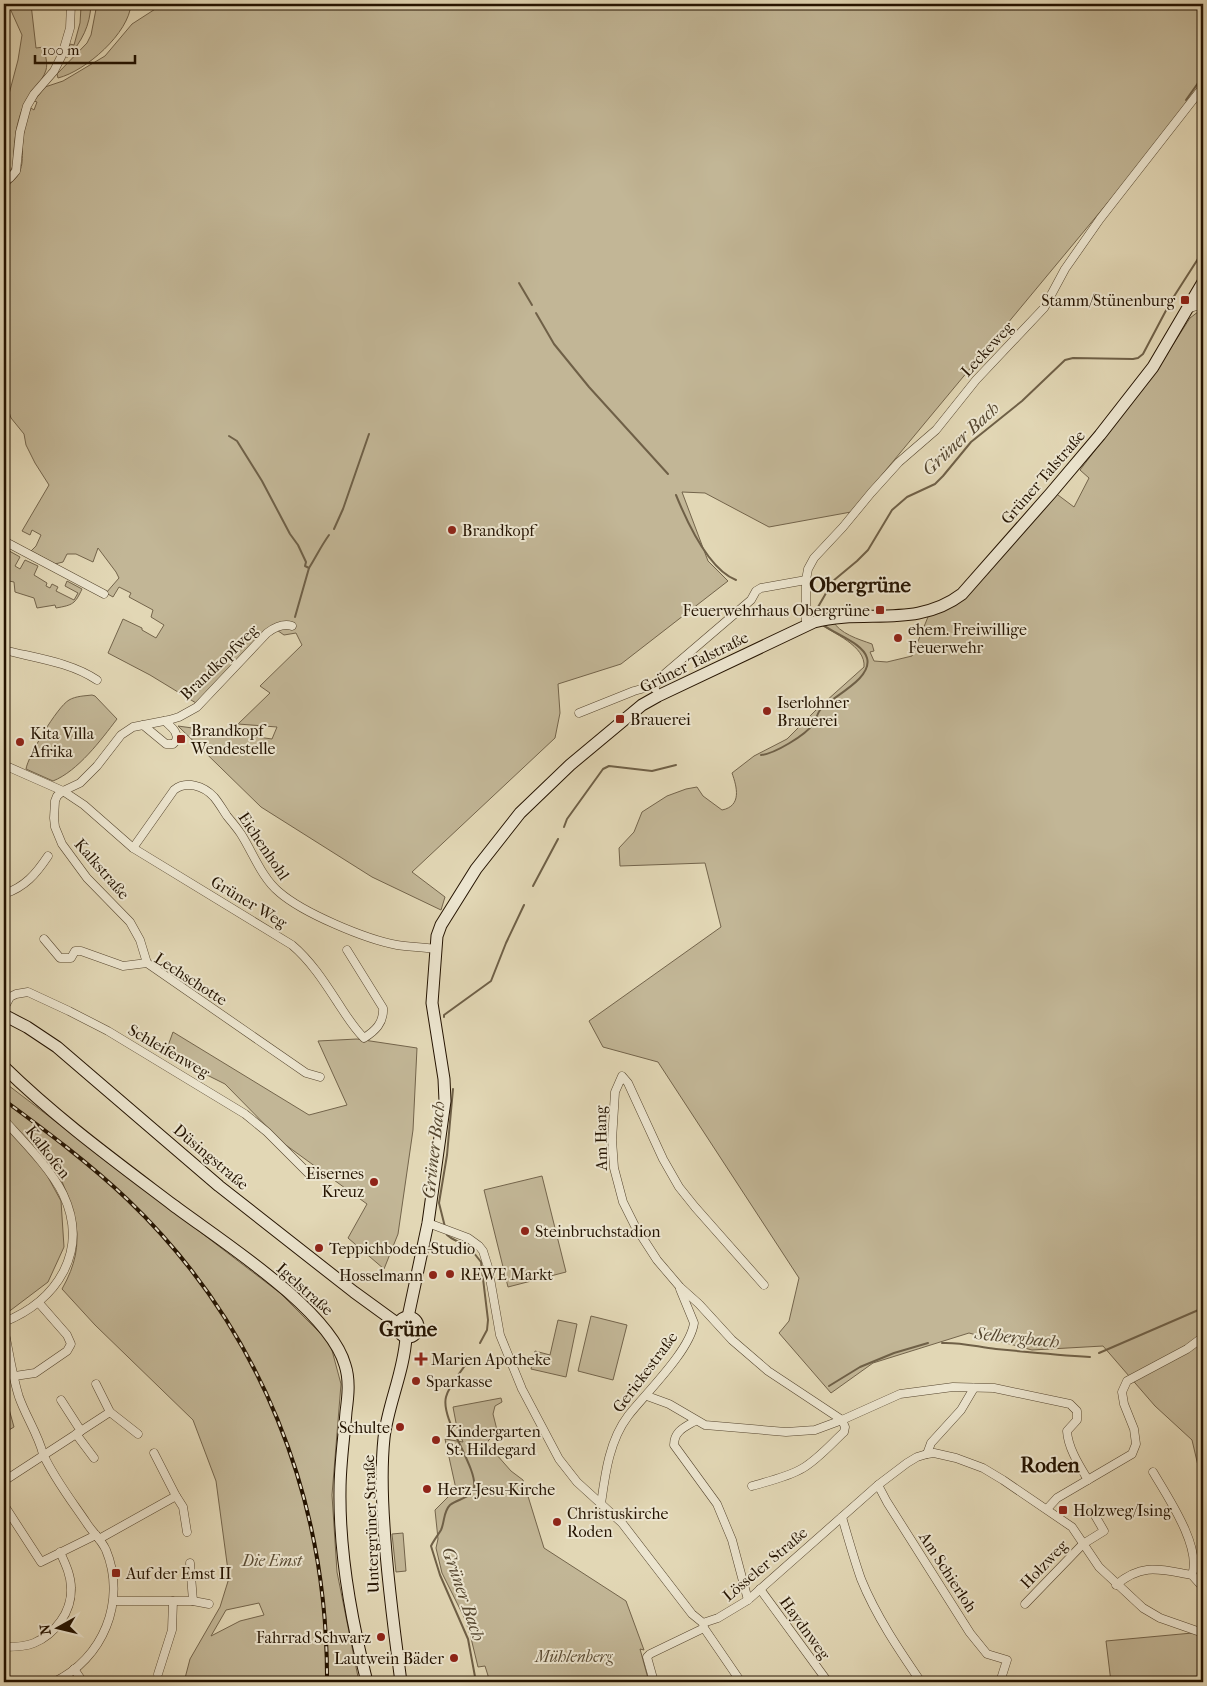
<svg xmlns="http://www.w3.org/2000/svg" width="1207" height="1686" viewBox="0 0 1207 1686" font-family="'IM FELL French Canon',serif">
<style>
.green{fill:#c2b696;stroke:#73644b;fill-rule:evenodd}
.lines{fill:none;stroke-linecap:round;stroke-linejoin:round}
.stream{stroke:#6f6047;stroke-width:2}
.street-casing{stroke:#54442d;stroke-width:9}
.secondary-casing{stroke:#241300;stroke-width:13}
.street{stroke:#ece5cf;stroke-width:8}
.secondary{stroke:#ece5cf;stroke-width:11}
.rail-casing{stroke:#241300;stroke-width:4}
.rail{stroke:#ece5cf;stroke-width:2;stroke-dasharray:5.5;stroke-linecap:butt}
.poi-dot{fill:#8f2418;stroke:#ece5cf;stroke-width:2}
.labels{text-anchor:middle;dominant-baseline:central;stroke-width:4;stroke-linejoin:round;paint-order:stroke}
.poi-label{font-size:16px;fill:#241300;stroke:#ece5cf;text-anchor:start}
.street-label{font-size:16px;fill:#241300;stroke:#ece5cf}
.park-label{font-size:16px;font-style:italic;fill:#5b4c34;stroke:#ece5cf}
.water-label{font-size:18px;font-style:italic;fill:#564730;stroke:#ece5cf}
.district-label{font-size:21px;font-weight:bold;fill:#241300;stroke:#ece5cf}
</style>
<rect width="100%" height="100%" fill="#e2d7b5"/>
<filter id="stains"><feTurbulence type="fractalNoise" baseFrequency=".004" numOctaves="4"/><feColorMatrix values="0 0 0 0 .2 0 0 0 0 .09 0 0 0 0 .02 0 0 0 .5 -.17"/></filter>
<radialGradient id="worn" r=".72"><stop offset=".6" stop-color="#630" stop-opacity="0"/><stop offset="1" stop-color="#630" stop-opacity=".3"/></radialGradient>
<!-- green -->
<g class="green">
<path d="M8,4H31L36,48L44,47C45,54 48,64 46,70C42,83 30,91 25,103C18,117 15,134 14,149C13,160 16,170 4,175V113L18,60L22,35Z"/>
<path d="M79,4H91C90,26 82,41 68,57H66L70,44L74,45L80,23L81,7H79Z"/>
<path d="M97,4H131C129,33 86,71 58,78L57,74L87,43L91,35Z"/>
<path d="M163,4H1203V81L1134,171L851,512L769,527L705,493L682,492L708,561L728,581L621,664L558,684L560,713L555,738L412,872L445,897L441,910L372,877L261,807L178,726L272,739L277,727L238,724L270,693L260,686L302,645L296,633L284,635L271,626L196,703L150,675L108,653L123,619L142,628V630L156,638L164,625L151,617L153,610L129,597L131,593L119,587L113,597L106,593L119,578L116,572L98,548L93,562L76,554H67L63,562L55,564L31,551L36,546L41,535L32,530L30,535L22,531L49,485L35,463L26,445L24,434L11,418L4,398V186C9,186 10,184 13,181C26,169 21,154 23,139C24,128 26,118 31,108L34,110L37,102L34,101L45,87L63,81L105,56L132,24Z"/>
<path d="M1203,308V1487L1192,1440L1155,1406L1103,1346L1032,1350L969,1333L873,1363L831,1393L779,1333L789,1321L799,1278L658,1062L603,1047L589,1021L721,927L705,863L620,866L619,848L634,832L642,812L667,796L686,789L697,787L703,796L722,810C742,806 737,787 732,773L754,756L787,739L816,710L864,667C866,646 833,633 818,623L832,620C840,634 858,639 872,644L874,651L870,652L874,661L887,662L912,656L930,612L949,605L1054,492L1074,507L1089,478L1080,470L1160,365L1190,318Z"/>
<path d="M4,548L20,557L15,566L20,569L25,560L38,566L34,575L47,583L46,586L50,588L52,584L58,587L56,591L74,600L78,593L65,586L67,581L82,589C75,604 73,605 56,608L55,605L37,608L34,598L15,592L14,582L4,580Z"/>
<path d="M92,695L95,696L117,719C101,740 78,771 53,781L26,769C28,756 57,707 69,700C76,696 84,696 92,695Z"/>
<path d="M173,1032L309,1115L347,1105L318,1041L357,1039L417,1048L413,1130L398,1234L384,1269L348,1238L367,1204L283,1143L225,1084L165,1054Z"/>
<path d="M4,1082L280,1293L330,1343L341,1384L332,1495L337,1572L359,1682H184L190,1659L220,1607L229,1578L216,1481L193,1420L95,1325L62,1289C90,1240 74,1209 53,1161L43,1168L61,1201L64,1247L48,1282L7,1313L4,1281ZM259,1603L264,1615L240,1621L211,1636L226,1610Z"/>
<path d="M542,1176L566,1272L508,1287L484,1190Z"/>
<path d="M591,1316L627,1325L613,1380L578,1371Z"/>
<path d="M558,1320L577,1324L566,1377L531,1369L535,1351L550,1355Z"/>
<path d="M4,1391L14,1427L4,1433Z"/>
<path d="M501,1398L502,1402L495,1406L493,1414L497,1430L485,1445L489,1446L511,1471L523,1480L544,1548L626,1601L644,1650L640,1649L649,1682H490L485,1666L478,1667L471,1638L465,1619L442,1573L436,1548L438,1539L435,1510L456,1489L445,1439L463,1442L457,1428L453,1407Z"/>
<path d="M403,1533L406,1571L396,1572L392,1534Z"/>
<path d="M1203,1632V1682H1111L1106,1641Z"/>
</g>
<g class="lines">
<!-- stream -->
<g class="stream">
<path d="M1186,100L1203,76"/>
<path d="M519,283L532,305"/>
<path d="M536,313L554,344L589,387L668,474"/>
<path d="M229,436L237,441L262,481L290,534L298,545L306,562L305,566L309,568L295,617"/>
<path d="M676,495C687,522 708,569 736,580"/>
<path d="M334,529L343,509L369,434"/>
<path d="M309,568C316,557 321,546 329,535"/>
<path d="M818,618L816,615L818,607L833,581L857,561L868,550L892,510L907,497L935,484L943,476L971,442L1022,401L1065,360L1073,358L1133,359L1138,358L1143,354L1171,301L1203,251"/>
<path d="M761,755C774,754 806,735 813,724C816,720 817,714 820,710C831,697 873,679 867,658C863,643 834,634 822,624"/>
<path d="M564,827L567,819L603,769L609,766L652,771L676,765"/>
<path d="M533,886L558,839"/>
<path d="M444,1017V1015L491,981L506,943L524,905"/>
<path d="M445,1227L439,1203L447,1155L453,1089"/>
<path d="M446,1232L447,1235L451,1238L470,1248L481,1262L488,1320L487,1330L480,1343"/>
<path d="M942,1343C960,1342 978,1347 996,1349C1027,1352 1059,1355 1090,1357"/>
<path d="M1099,1353L1203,1308"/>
<path d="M468,1361C461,1372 449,1385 446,1397C440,1420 478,1467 474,1488C472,1498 457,1499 450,1505C443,1512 445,1521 441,1530C438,1535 434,1540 431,1546L440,1575L468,1639L476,1682"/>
<path d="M829,1386L860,1367L894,1353L928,1343"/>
</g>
<defs>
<g id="street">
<path d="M4,181L10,178L16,171L20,132L27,106L34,94L54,71L62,55L70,28L71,4"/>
<path d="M1187,309L1203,304"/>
<path d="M4,496L5,501L4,507"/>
<path d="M4,541L104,594"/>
<path d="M806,626V580L808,569L814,558L843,527L871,493L899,462L936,430L976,380L1044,308L1065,269L1100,219L1203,87"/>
<path d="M4,650C35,658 70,662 97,680"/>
<path d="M654,687L661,677L751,600L756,591L761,588L806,580"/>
<path d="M579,713L634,691L652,686L655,689"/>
<path d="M143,725L166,744H173L176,741C179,732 171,727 165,721"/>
<path d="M4,765L63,791L84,805L133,848L292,945C311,961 325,983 338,1003C346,1015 353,1027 364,1038C375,1031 384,1023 383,1008L347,950"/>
<path d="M133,848L174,790C186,780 204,786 214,797C219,803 223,810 227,816C232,822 237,828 241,834C253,853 262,878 279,892C303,913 365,939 397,945C409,947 422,947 435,949"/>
<path d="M4,894C25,887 36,874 48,856"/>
<path d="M44,939L60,958H71L75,951H81L123,966L147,963L306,1073L320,1077"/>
<path d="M147,963L140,940L130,922L87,878L62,844L55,827L54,818L55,801L57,796L63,791L80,783L97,766L121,735L133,727L169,720L179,717L197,707L267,633C275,627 283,623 292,626"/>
<path d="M4,1008L10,997L16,994L28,992L69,1011L108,1031L245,1114L267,1132L308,1173"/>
<path d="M4,1120C23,1141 51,1169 63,1194C90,1251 57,1301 4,1322"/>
<path d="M428,1223L468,1238L479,1246L483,1251L488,1267L500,1335L522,1389L559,1459L577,1482L622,1523L692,1614L703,1623L718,1618L748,1600L878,1485L907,1463L917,1457L927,1454L934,1453L956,1458L983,1468L1003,1480L1072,1527L1099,1567L1143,1608L1160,1618L1203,1633"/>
<path d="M4,1329C9,1351 12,1375 19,1397C26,1417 38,1434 43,1454C54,1478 71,1500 86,1522C92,1532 101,1539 106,1550C127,1601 103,1659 54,1682"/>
<path d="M15,1376L35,1373L67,1351L71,1344L67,1335L39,1303"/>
<path d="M96,1384L110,1412"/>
<path d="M647,1396L669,1404L705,1425L786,1432L815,1430L842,1420L900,1394L953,1387L994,1388L1070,1404L1077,1411V1420L1067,1431C1068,1448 1079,1465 1088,1480"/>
<path d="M61,1400L81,1431"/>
<path d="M695,1421C685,1427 674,1431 674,1445L717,1504L732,1540L748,1600"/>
<path d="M76,1434L94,1458"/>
<path d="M927,1454L931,1443L961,1410L974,1388"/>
<path d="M1153,1472C1167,1496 1202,1547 1192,1575"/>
<path d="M4,1481L110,1412L138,1434"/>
<path d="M878,1485L887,1502L970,1633L987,1654L1007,1660L1000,1682"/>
<path d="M752,1486C769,1481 788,1477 803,1468C818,1459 831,1444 844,1432L845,1427L842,1420L768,1371L732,1340L699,1304L680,1287L657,1260L635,1226L623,1202L614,1168L612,1140L615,1092L622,1076L628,1083L663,1159L679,1187L695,1207L764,1285"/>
<path d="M176,1496L183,1507L187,1532"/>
<path d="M601,1504C605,1475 609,1441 628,1416C645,1394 690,1351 694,1323L680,1289"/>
<path d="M4,1505L41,1562L96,1535"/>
<path d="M1047,1509L1057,1498L1132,1454L1136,1444L1134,1429L1124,1404L1122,1392L1127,1381L1187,1349L1203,1337"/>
<path d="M842,1517C848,1538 854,1559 861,1579C876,1616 899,1650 921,1682"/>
<path d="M99,1539L176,1496L154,1453"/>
<path d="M190,1563L193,1601"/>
<path d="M1116,1585C1143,1562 1162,1570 1192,1575L1200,1584"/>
<path d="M760,1589L828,1682"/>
<path d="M114,1601H193L209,1604"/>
<path d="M1025,1604L1083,1544L1104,1531L1093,1512"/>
<path d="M703,1623L704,1628L741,1682"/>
<path d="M4,1647C14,1647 25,1647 34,1643C55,1634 72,1612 71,1588C71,1575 65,1563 60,1552"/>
<path d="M74,1669L83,1682"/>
<path d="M158,1674L172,1630L173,1601"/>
<path d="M654,1682L647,1657L650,1654L704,1628"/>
</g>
<g id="secondary">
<path d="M4,1015L27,1027L57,1047L219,1186L354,1292L398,1324"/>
<path d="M4,1067C56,1118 115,1161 173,1205C221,1241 329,1309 345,1365C350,1380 348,1397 346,1412C344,1438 340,1464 340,1490C339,1555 351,1619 367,1682"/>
<circle cx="408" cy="1327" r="10"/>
<path d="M408,1317L428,1223L445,1101L444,1079L432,1003L437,936L441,925L476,869L520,813L570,765L642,705L658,696L814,622C865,608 916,629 962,594L1051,493L1100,435L1153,367L1203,282"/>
<path d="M401,1682C394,1630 387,1578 384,1526C382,1497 381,1467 384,1438C388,1404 404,1372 406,1337"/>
</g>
</defs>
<!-- street casing -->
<use href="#street" class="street-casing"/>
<!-- secondary casing -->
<use href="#secondary" class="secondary-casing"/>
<!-- street -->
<use href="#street" class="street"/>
<!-- secondary -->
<use href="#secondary" class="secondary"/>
<defs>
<path id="rail" d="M4,1100C46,1131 89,1163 127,1199C261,1327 328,1499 327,1682"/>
</defs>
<!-- rail casing -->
<use href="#rail" class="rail-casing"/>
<!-- rail -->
<use href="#rail" class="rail"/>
</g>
<!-- markers -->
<g class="poi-dot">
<rect x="1180" y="295" width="10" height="10" rx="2.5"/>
<circle cx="452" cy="530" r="5"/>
<rect x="875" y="605" width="10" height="10" rx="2.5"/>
<circle cx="898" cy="638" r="5"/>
<circle cx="767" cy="711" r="5"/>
<rect x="615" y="714" width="10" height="10" rx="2.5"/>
<rect x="176" y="734" width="10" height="10" rx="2.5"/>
<circle cx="20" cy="742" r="5"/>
<circle cx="374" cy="1182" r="5"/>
<circle cx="525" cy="1231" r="5"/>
<circle cx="319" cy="1248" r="5"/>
<circle cx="450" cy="1274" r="5"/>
<circle cx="433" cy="1275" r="5"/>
<path d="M418.5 1351.5h5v5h5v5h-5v5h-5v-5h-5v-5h5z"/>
<circle cx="416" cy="1381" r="5"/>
<circle cx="400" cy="1427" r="5"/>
<circle cx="436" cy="1440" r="5"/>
<circle cx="427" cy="1489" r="5"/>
<rect x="1058" y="1505" width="10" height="10" rx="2.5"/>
<circle cx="557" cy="1522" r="5"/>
<rect x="111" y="1568" width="10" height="10" rx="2.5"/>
<circle cx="381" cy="1637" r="5"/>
<circle cx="454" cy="1658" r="5"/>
</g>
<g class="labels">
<!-- poi labels -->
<g class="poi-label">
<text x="1175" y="300" text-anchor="end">Stamm/Stünenburg</text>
<text x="462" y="530">Brandkopf</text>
<text x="870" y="610" text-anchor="end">Feuerwehrhaus Obergrüne</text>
<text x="908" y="629">ehem. Freiwillige<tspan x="908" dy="18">Feuerwehr</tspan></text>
<text x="777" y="702">Iserlohner<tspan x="777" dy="18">Brauerei</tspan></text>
<text x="630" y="719">Brauerei</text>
<text x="191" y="730">Brandkopf<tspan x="191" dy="18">Wendestelle</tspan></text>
<text x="30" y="733">Kita Villa<tspan x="30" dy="18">Afrika</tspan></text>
<text x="364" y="1173" text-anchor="end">Eisernes<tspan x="364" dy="18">Kreuz</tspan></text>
<text x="535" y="1231">Steinbruchstadion</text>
<text x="329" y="1248">Teppichboden-Studio</text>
<text x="460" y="1274">REWE Markt</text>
<text x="423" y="1275" text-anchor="end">Hosselmann</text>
<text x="431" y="1359">Marien Apotheke</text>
<text x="426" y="1381">Sparkasse</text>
<text x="390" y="1427" text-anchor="end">Schulte</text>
<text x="446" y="1431">Kindergarten<tspan x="446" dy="18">St. Hildegard</tspan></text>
<text x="437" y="1489">Herz-Jesu-Kirche</text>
<text x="1073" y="1510">Holzweg/Ising</text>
<text x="567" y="1513">Christuskirche<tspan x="567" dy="18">Roden</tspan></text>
<text x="126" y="1573">Auf der Emst II</text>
<text x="371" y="1637" text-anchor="end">Fahrrad Schwarz</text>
<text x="444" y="1658" text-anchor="end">Lautwein Bäder</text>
</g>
<!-- street labels -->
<g class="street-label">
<text transform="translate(987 349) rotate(-47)">Leckeweg</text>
<text transform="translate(1043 477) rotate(-49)">Grüner Talstraße</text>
<text transform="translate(219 662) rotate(-44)">Brandkopfweg</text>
<text transform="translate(694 662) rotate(-26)">Grüner Talstraße</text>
<text transform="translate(264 846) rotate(56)">Eichenhohl</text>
<text transform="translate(102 869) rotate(49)">Kalkstraße</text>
<text transform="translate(249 902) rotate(31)">Grüner Weg</text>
<text transform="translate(191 979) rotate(33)">Lechschotte</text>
<text transform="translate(169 1051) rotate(30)">Schleifenweg</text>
<text transform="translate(601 1138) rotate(-91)">Am Hang</text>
<text transform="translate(48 1152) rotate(52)">Kalkofen</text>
<text transform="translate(211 1157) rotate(40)">Düsingstraße</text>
<text transform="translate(305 1289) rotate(42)">Igelstraße</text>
<text transform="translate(645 1372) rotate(-53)">Gerickestraße</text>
<text transform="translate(371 1524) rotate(-92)">Untergrüner Straße</text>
<text transform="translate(765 1564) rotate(-40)">Lösseler Straße</text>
<text transform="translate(1044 1564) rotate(-46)">Holzweg</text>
<text transform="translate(948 1572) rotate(57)">Am Schierloh</text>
<text transform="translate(805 1628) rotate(54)">Haydnweg</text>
</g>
<!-- park labels -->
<g class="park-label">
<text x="272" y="1560">Die Emst</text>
<text x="574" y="1656">Mühlenberg</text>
</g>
<!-- water labels -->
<g class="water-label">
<text transform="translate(961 439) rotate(-43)">Grüner Bach</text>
<text transform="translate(434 1150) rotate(-84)">Grüner Bach</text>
<text transform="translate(1017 1338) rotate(6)">Selbergbach</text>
<text transform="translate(463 1594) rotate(71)">Grüner Bach</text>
</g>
<!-- district labels -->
<g class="district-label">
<text x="860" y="585">Obergrüne</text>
<text x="408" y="1329">Grüne</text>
<text x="1050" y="1465">Roden</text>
</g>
</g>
<!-- margin -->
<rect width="1207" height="1686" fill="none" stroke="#e2d7b5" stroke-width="20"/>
<rect x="5" y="5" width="1197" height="1676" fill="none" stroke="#241300" stroke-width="2.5"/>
<rect x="10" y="10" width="1187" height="1666" fill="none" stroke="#241300"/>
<!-- north arrow -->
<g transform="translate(58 1628) rotate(262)" stroke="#ece5cf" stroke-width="4" paint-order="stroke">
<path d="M0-4L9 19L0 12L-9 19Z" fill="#241300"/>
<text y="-8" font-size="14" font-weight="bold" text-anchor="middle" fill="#241300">N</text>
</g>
<!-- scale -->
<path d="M35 55v8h100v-8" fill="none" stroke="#241300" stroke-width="2.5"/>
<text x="42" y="55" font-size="15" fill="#241300" stroke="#ece5cf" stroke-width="4" paint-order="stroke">100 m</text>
<rect width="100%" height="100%" filter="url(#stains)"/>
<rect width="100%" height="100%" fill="url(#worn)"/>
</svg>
